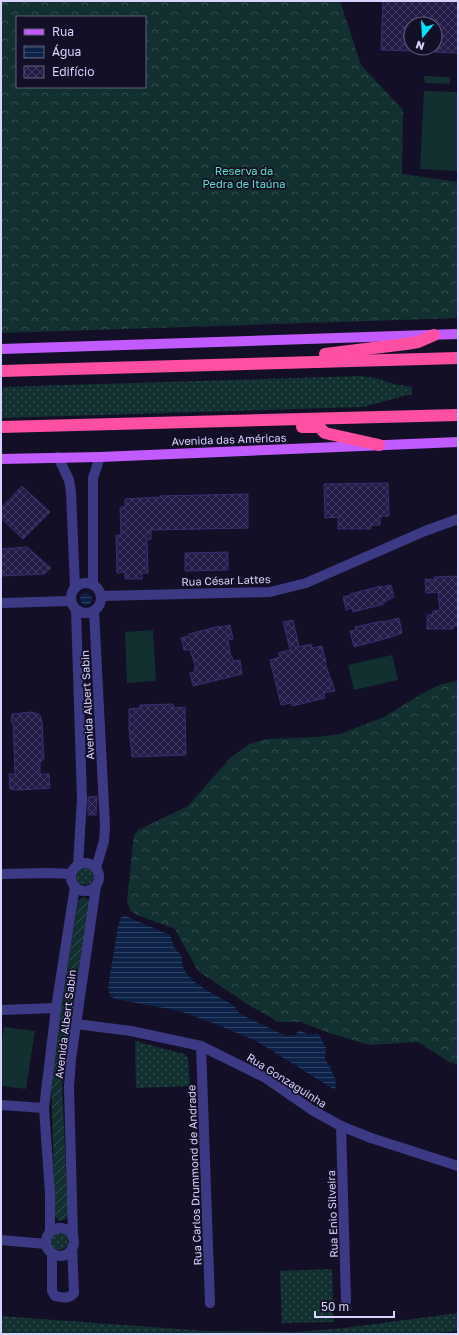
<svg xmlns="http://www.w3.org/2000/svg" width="459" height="1335" viewBox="0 0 459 1335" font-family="'Golos Text',sans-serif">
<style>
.grass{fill:url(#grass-dots)}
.forest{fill:url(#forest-crowns);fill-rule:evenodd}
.garden{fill:url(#garden-furrows)}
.pitch{fill:#12302f}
.water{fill:url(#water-rules)}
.building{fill:url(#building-cross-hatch);stroke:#3b2d73}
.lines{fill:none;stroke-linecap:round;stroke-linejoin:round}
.minor{stroke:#3d3a85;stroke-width:10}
.major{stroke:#c25bff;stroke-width:10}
.highway{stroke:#ff4fa3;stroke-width:12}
.labels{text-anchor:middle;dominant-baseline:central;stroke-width:3.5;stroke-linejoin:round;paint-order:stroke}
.park-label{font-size:11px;fill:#5fe0c0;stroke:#130f26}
.street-label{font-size:11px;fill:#d9d4ff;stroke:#130f26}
</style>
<defs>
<pattern id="grass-dots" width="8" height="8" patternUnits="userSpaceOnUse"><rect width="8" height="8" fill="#12302f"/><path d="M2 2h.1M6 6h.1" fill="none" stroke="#344d4e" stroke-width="1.8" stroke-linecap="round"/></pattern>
<pattern id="forest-crowns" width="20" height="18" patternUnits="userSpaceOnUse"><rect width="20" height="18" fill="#12302f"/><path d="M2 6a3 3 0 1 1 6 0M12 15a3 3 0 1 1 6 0" fill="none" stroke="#344d4e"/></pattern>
<pattern id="garden-furrows" width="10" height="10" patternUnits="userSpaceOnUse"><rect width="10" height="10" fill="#12302f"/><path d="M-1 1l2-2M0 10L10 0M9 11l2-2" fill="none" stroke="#344d4e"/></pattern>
<pattern id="water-rules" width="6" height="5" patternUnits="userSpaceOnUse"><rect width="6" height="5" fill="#0c2248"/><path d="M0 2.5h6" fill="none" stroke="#2f4163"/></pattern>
<pattern id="building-cross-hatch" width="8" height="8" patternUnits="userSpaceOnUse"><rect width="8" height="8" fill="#241b47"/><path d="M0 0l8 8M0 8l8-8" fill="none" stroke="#433b63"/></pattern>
</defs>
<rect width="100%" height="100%" fill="#130f26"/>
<!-- grass -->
<g class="grass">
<path d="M361,376L380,379L394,384L412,387V394L363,407L1,418V387Z"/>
<circle cx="85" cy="876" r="9"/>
<path d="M135,1041L184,1054L188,1058L190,1086L136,1088Z"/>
<circle cx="59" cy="1241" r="9"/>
<path d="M332,1269L334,1322L282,1323L280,1271Z"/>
<path d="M458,1313V1331L429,1334H1V1316L206,1331L295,1332L344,1328Z"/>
</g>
<!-- forest -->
<g class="forest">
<path d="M1,1H340L361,65L403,110L402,174L458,182V318L1,333ZM17,17H145V87H17Z"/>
<path d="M458,681V1065L449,1062L418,1042L369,1045L326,1032L301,1022H279L250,1006L198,971L175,929L137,915L130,910L127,900L134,835L138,830L188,806L230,758L249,744L266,739L316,737L340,734L384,717L423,693L441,684Z"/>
</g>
<!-- garden -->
<path class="garden" d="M85,897L90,902L89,906L62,1085L68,1215L66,1219L59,1221L55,1216L51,1078L54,1052L78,902L82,898Z"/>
<!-- pitch -->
<g class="pitch">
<path d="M424,76L450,77V84L425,83Z"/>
<path d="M424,91L458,92V171L420,169Z"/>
<path d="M153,630L156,681L127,683L125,632Z"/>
<path d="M392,655L398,680L354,690L348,665Z"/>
<path d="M4,1027L35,1031L26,1089L1,1086V1048Z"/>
</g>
<!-- water -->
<g class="water">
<circle cx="86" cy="599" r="6"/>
<path d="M125,915L128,917L170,935L174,947L182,956C178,982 218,994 234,1006C236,1008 238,1011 240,1014L286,1036L295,1035L299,1030L310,1035L317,1033L320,1036L326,1048L325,1058L336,1080L335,1090L258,1042L216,1024L179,1011L115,999L110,995L108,988L118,926L121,917Z"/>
</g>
<!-- building -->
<g class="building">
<path d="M383,1H458V53L435,52V24H411V51L381,50Z"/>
<path d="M388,483L389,516L380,517V525H371V529H338V517L325,518L324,484Z"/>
<path d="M22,486L50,512L23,539L1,518V508Z"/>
<path d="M248,494V528L151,530V539L147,540L148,573H142V579H125V572L117,573L116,535H121L120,507H125V499L161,497L160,496Z"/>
<path d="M27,547L51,568L44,574L1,576V549Z"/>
<path d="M228,552V570L185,571V553Z"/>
<path d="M458,576V626H453V629H427V615H432L433,611L440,610L438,592L426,593L425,579L435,580L434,577Z"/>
<path d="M391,585L394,597L384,602V604L353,612L352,608L346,610L343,597L351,595L350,594L381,586L382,587Z"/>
<path d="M399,618L402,633L395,635V636L354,647L350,631L356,630L355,627L382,621L383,622Z"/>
<path d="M293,620L299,647L311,644L312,648L322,646L326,662L325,663L335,691L324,693L325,698L292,706V703L281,705L270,660L280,657L278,653L290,650L283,622Z"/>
<path d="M230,625L233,639L228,640L231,658L232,657L233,661L240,660L242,674L193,686L190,673L195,672L194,668H196L190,650H184L181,638L189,636V634L220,626L221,627Z"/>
<path d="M173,704L174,708L185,707L186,755L132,757L129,729V709L140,708V705Z"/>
<path d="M32,712L40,715L42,722L44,759L40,762V774H49L50,788L19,790L10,789L9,774H15L13,722H11L12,714Z"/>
<path d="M97,796L96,815H88V797Z"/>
</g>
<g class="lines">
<!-- minor -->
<g class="minor">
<path d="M58,457L69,480L71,492L75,588"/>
<circle cx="86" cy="598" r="15"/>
<path d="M93,585V478L100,457"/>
<path d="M101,596L270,592L306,583L425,531L458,519"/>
<path d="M1,603L71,601"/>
<path d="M76,610L82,799L78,865"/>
<path d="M94,611L105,826L104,841L96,868"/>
<circle cx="85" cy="877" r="14"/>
<path d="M1,874L48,873L71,874"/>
<path d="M1,1010L56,1008"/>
<path d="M76,1024L131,1031L201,1046L264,1077L312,1110L341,1126L371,1138L458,1166"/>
<path d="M201,1046L210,1303"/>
<path d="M1,1105L44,1108"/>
<path d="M341,1126L346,1301"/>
<circle cx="60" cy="1242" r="14"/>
<path d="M50,1231V1194L44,1108L56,1008L75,886"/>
<path d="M73,1238L69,1087L71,1059L96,886"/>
<path d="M1,1240L46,1244"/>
<path d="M52,1253V1291L55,1296C63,1298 69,1299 74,1293L72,1247"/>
</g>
<!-- major -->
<g class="major">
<path d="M1,349L458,334"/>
<path d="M1,459L100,457L458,442"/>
</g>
<!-- highway -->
<g class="highway">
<path d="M325,354L406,344L418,342L434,335"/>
<path d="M1,371L458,358"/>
<path d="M1,427L458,415"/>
<path d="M302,427H319L325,433L379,445"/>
</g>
</g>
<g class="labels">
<!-- park labels -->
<g class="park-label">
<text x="244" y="170">Reserva da<tspan x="244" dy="13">Pedra de Itaúna</tspan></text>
</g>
<!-- street labels -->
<g class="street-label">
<text transform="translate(229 439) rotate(-2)">Avenida das Américas</text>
<text transform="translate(226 580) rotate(-2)">Rua César Lattes</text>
<text transform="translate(87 705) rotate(-93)">Avenida Albert Sabin</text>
<text transform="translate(65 1024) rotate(-83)">Avenida Albert Sabin</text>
<text transform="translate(287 1080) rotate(32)">Rua Gonzaguinha</text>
<text transform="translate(194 1175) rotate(-92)">Rua Carlos Drummond de Andrade</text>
<text transform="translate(332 1214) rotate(-92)">Rua Enio Silveira</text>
</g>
</g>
<!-- border -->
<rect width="459" height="1335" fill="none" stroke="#d9d4ff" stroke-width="4"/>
<!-- legend -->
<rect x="16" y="16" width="130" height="72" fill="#130f26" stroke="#625e7d"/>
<rect x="24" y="29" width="20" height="6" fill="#c25bff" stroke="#625e7d"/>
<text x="52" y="36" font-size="12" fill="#d9d4ff">Rua</text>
<rect x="24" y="46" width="20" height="12" fill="url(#water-rules)" stroke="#625e7d"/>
<text x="52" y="56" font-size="12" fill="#d9d4ff">Água</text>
<rect x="24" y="66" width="20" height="12" fill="url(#building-cross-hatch)" stroke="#625e7d"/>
<text x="52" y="76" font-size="12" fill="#d9d4ff">Edifício</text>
<!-- north arrow -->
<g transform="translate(423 36) rotate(198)"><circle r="19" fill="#130f26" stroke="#625e7d"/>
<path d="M0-3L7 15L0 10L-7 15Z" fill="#00e5ff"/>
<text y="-6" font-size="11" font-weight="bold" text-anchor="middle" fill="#d9d4ff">N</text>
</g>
<!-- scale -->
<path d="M315 1311v6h79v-6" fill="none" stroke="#d9d4ff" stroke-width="2"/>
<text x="321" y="1311" font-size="12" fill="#d9d4ff" stroke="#130f26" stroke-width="3" paint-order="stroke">50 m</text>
</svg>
